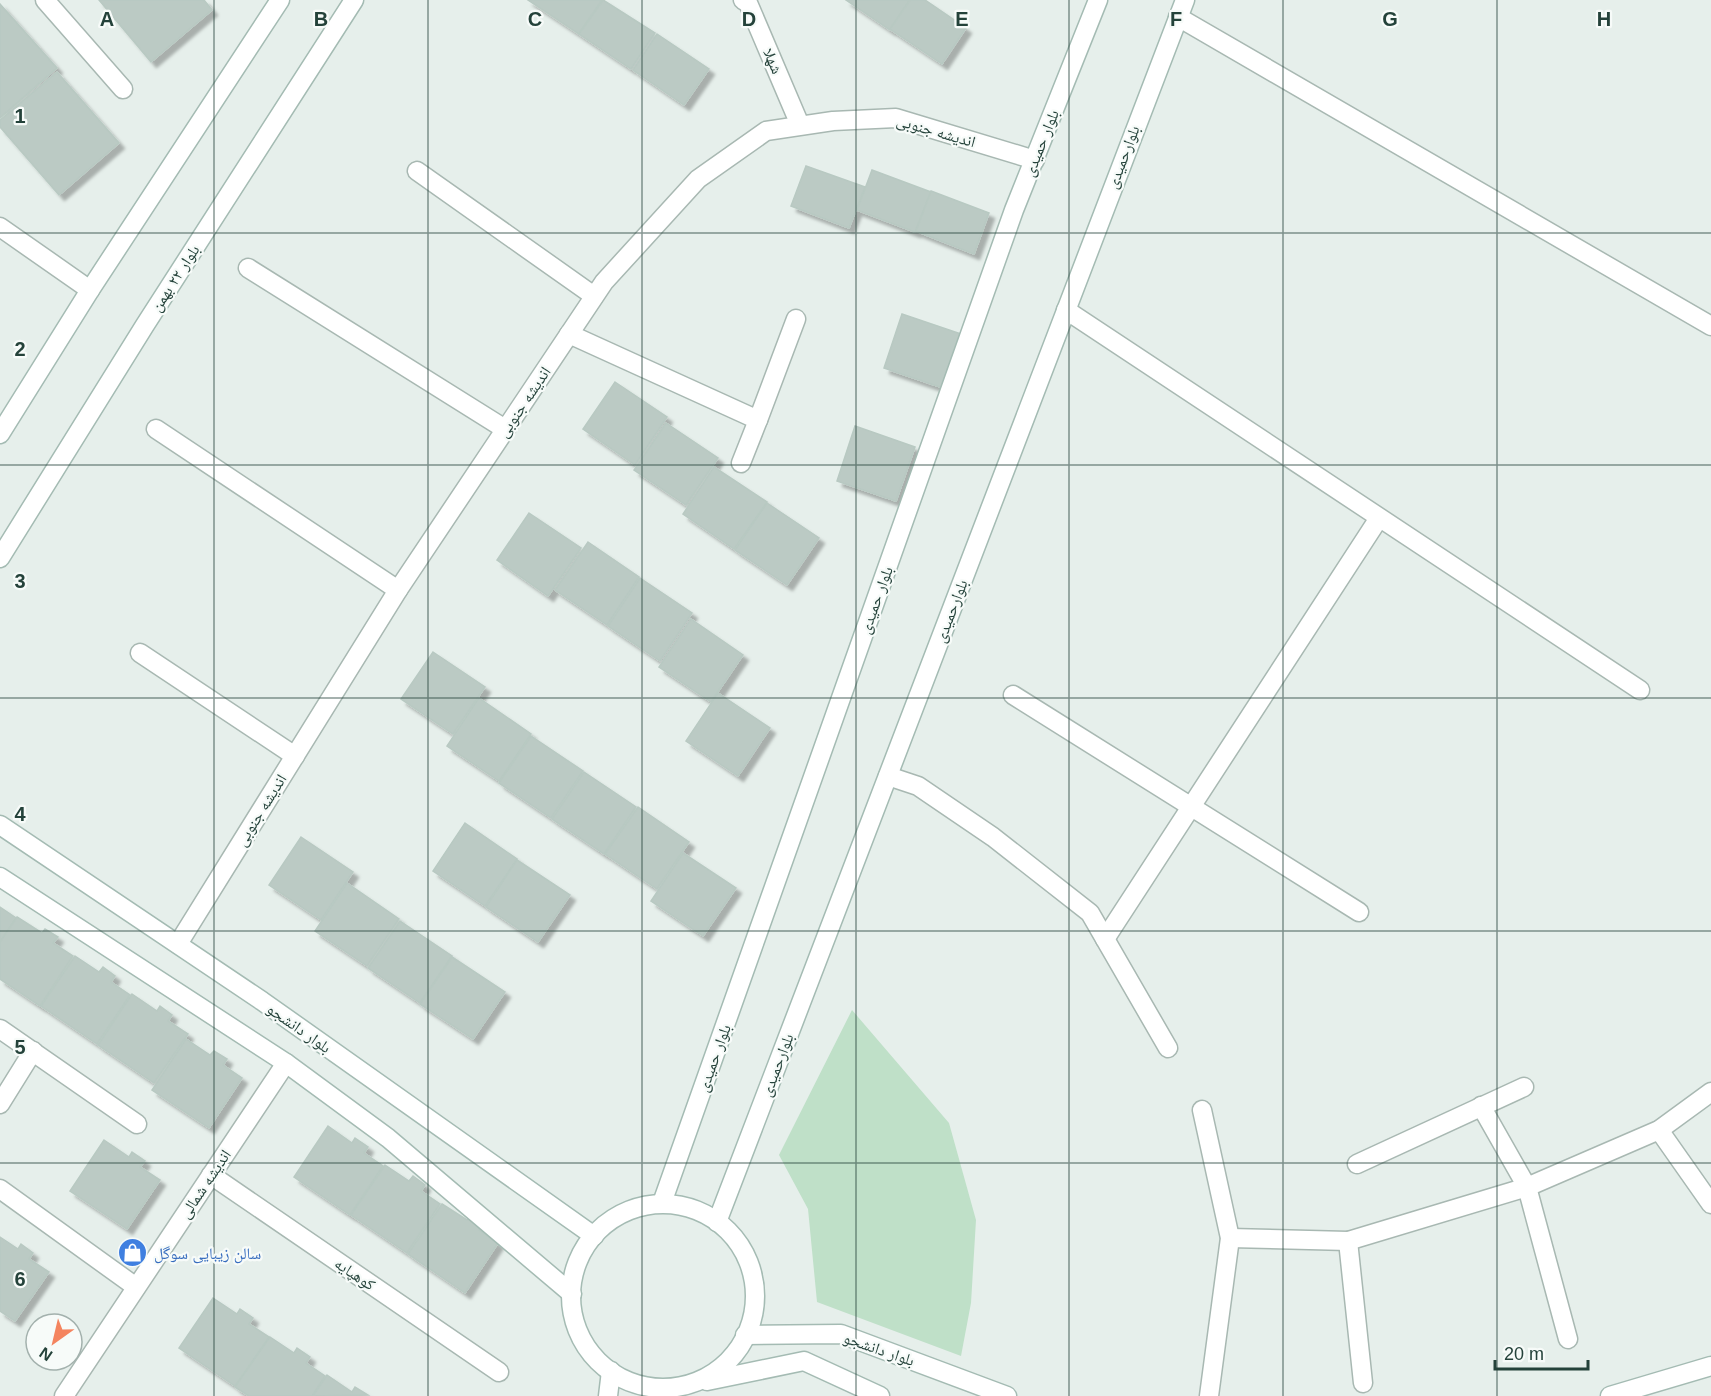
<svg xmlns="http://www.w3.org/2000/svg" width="1711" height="1396" viewBox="0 0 1711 1396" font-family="Arial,'Noto Naskh Arabic',sans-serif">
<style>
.green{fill:#bfe0c8}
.building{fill:#bbcac4;stroke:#b8c9c2;stroke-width:1.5;filter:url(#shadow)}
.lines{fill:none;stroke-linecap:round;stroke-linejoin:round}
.street-casing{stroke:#a8b8b2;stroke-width:21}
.secondary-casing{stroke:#a4bbb3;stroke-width:21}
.street{stroke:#fff;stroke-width:18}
.secondary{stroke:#fff;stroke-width:18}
.grid{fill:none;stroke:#24423a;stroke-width:1.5;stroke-opacity:0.55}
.labels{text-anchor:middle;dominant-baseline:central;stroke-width:4.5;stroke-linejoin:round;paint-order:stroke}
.street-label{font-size:16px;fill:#24423a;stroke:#f7fbf9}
.shop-label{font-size:16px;fill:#366cbe;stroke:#f7fbf9;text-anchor:start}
.grid-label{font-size:20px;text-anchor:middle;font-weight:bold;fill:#24423a;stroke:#f7fbf9;stroke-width:4.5;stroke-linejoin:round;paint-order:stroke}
</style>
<defs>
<filter id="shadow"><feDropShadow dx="5.5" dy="5.5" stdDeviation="1.5" flood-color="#0004"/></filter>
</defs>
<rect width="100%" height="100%" fill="#e6efeb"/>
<!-- green -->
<path class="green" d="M852,1010L949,1123L976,1220L971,1303L961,1356L817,1302L808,1209L779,1155Z"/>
<!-- building -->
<g class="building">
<path d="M99,0H204L212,10L151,62Z"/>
<path d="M528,0H602L579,34Z"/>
<path d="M603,0L655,33L631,69L579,34Z"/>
<path d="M846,0H910L890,30Z"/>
<path d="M910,0H925L966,28L942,64L890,29Z"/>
<path d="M0,4L57,68L0,118Z"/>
<path d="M657,34L709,69L684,105L633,70Z"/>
<path d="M57,72L119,143L59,195L0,127V120Z"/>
<path d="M806,166L865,187L849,228L791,206Z"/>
<path d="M872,170L931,192L915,232L857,210Z"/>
<path d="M931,191L989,213L974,254L916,231Z"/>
<path d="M902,314L961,334L943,388L884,368Z"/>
<path d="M615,382L667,417L635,465L583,429Z"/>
<path d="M666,423L718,458L686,505L634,470Z"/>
<path d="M855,426L915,447L896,501L837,481Z"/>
<path d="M714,467L767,502L734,549L683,514Z"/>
<path d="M767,503L819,538L787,585L735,550Z"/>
<path d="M529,513L581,548L548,596L497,560Z"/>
<path d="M588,542L639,577L607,625L555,590Z"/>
<path d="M640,578L692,613L660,661L608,626Z"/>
<path d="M691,619L743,655L711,702L659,667Z"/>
<path d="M433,652L485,687L453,734L401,699Z"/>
<path d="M718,693L770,728L738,776L686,741Z"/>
<path d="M479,698L531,734L499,781L447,746Z"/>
<path d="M531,736L583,771L551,818L499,783Z"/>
<path d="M584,772L636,807L604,854L552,819Z"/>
<path d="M638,807L689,842L657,889L605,854Z"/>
<path d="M465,823L517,859L485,906L433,871Z"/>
<path d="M301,837L353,872L321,920L269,885Z"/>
<path d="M683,853L736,888L703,936L651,901Z"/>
<path d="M517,860L570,895L538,942L486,907Z"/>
<path d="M347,883L399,919L367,966L315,931Z"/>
<path d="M0,907L16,918L0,942Z"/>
<path d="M17,917L42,933L45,929L58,937L53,943L73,956L40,1006L0,979V942Z"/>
<path d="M400,921L452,956L420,1003L368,968Z"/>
<path d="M75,956L99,972L103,967L115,976L111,982L130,995L97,1044L41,1006Z"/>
<path d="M452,957L505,992L473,1039L420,1004Z"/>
<path d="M132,994L157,1011L160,1006L172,1015L168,1021L188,1034L154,1083L98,1045Z"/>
<path d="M186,1039L210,1055L214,1051L227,1059L223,1065L242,1078L209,1128L152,1090Z"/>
<path d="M328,1126L352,1143L355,1138L368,1147L364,1153L383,1166L350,1215L294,1177Z"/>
<path d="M104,1140L129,1157L132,1152L145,1161L140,1167L160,1180L127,1229L70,1191Z"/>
<path d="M385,1165L409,1181L413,1176L425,1185L421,1191L440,1204L407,1253L351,1215Z"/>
<path d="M442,1204L467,1220L470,1216L483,1224L479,1230L498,1243L465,1293L408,1254Z"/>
<path d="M0,1237L18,1249L21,1244L33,1253L29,1259L49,1272L15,1321L0,1311Z"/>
<path d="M213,1298L237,1314L240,1309L253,1318L249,1324L269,1337L235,1386L179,1348Z"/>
<path d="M270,1337L294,1353L297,1348L310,1357L306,1363L325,1376L312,1396H249L235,1387Z"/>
<path d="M327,1375L352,1392L355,1387L368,1395L313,1396Z"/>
</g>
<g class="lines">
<defs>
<g id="street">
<path d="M45,0L123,89"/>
<path d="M743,0L748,3L800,125"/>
<path d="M1178,17L1711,326"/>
<path d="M417,171L594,296"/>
<path d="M0,227L90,290"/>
<path d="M248,268L505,429"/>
<path d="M1066,310L1640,690"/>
<path d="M569,334L758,420L741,463"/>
<path d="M758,420L796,319"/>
<path d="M156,429L398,590"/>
<path d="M140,653L295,756"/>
<path d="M1013,695L1359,912"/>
<path d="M888,776L918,786L993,837L1090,913L1168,1048"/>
<path d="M1105,939L1379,518"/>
<path d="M178,944L398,590L604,282L698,179L766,131L833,121L896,118L1035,160"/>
<path d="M0,1029L137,1124"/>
<path d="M0,1104L33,1051"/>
<path d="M1481,1106L1527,1187L1568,1339"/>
<path d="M1202,1110L1230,1238L1209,1396"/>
<path d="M1659,1130L1711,1204"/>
<path d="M1357,1164L1524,1087"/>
<path d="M211,1175L499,1372"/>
<path d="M0,1189L136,1287"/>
<path d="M1230,1238L1348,1241L1527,1187L1659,1130L1711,1092"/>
<path d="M1348,1241L1363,1383"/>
<path d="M64,1396L286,1063"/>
</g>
<g id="secondary">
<path d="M0,434L90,290L280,0"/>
<path d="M0,558L145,325L354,0"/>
<path d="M0,825L262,1001L594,1236"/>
<path d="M0,877L286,1063L388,1138L572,1294"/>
<path d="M662,1203L1014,210L1098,0"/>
<circle cx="663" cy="1296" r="92"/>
<path d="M717,1222L1185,0"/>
<path d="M745,1335L841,1334L1007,1396"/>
<path d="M707,1381L804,1361L880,1396"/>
<path d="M608,1396L611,1371"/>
<path d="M1610,1396L1711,1366"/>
</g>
</defs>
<!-- street casing -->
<use href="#street" class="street-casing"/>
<!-- secondary casing -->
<use href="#secondary" class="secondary-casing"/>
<!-- street -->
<use href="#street" class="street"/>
<!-- secondary -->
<use href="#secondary" class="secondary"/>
</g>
<!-- grid -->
<path class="grid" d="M214,0V1396M428,0V1396M642,0V1396M856,0V1396M1069,0V1396M1283,0V1396M1497,0V1396M0,233H1711M0,465H1711M0,698H1711M0,931H1711M0,1163H1711"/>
<!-- icons -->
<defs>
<symbol id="shop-disc" viewBox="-11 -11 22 22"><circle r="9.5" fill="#3f7fe0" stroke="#f7fbf9"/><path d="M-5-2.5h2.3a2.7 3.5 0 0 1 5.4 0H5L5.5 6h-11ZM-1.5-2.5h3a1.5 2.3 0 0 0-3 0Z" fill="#fff"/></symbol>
</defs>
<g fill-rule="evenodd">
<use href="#shop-disc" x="116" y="1236" width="33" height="33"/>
</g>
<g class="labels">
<!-- street labels -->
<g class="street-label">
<text transform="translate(773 61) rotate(67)">شهلا</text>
<text transform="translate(936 131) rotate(16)">اندیشه جنوبی</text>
<text transform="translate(1041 143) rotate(-68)">بلوار حمیدی</text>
<text transform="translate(1123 157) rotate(-69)">بلوارحمیدی</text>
<text transform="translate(175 278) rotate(-57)">بلوار ۲۲ بهمن</text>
<text transform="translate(524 402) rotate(-56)">اندیشه جنوبی</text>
<text transform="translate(876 600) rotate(-70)">بلوار حمیدی</text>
<text transform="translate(951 611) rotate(-69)">بلوارحمیدی</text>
<text transform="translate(261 810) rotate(-58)">اندیشه جنوبی</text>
<text transform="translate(299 1028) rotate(35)">بلوار دانشجو</text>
<text transform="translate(714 1058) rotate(-70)">بلوار حمیدی</text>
<text transform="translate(777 1065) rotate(-69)">بلوارحمیدی</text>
<text transform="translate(205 1184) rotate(-56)">اندیشه شمالی</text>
<text transform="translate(355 1274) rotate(34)">کوهپایه</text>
<text transform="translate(879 1349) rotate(19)">بلوار دانشجو</text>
</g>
<!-- shop labels -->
<g class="shop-label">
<text x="154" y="1253">سالن زیبایی سوگل</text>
</g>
</g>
<g class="grid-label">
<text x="107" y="26">A</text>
<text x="321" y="26">B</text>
<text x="535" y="26">C</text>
<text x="749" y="26">D</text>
<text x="962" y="26">E</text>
<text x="1176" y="26">F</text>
<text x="1390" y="26">G</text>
<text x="1604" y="26">H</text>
<text x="20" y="123">1</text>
<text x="20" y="356">2</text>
<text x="20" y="588">3</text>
<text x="20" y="821">4</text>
<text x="20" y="1054">5</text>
<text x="20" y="1286">6</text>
</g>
<!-- north arrow -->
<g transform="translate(54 1342) rotate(214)"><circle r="28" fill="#f7fbf9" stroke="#a3b1ad" stroke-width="1.5"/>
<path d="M0-4.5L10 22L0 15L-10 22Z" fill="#f4845f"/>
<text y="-9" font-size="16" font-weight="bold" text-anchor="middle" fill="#24423a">N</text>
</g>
<!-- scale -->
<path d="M1495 1360v9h93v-9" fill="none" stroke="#24423a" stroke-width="3"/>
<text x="1504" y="1360" font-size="18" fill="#24423a" stroke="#f7fbf9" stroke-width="4.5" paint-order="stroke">20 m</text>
</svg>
